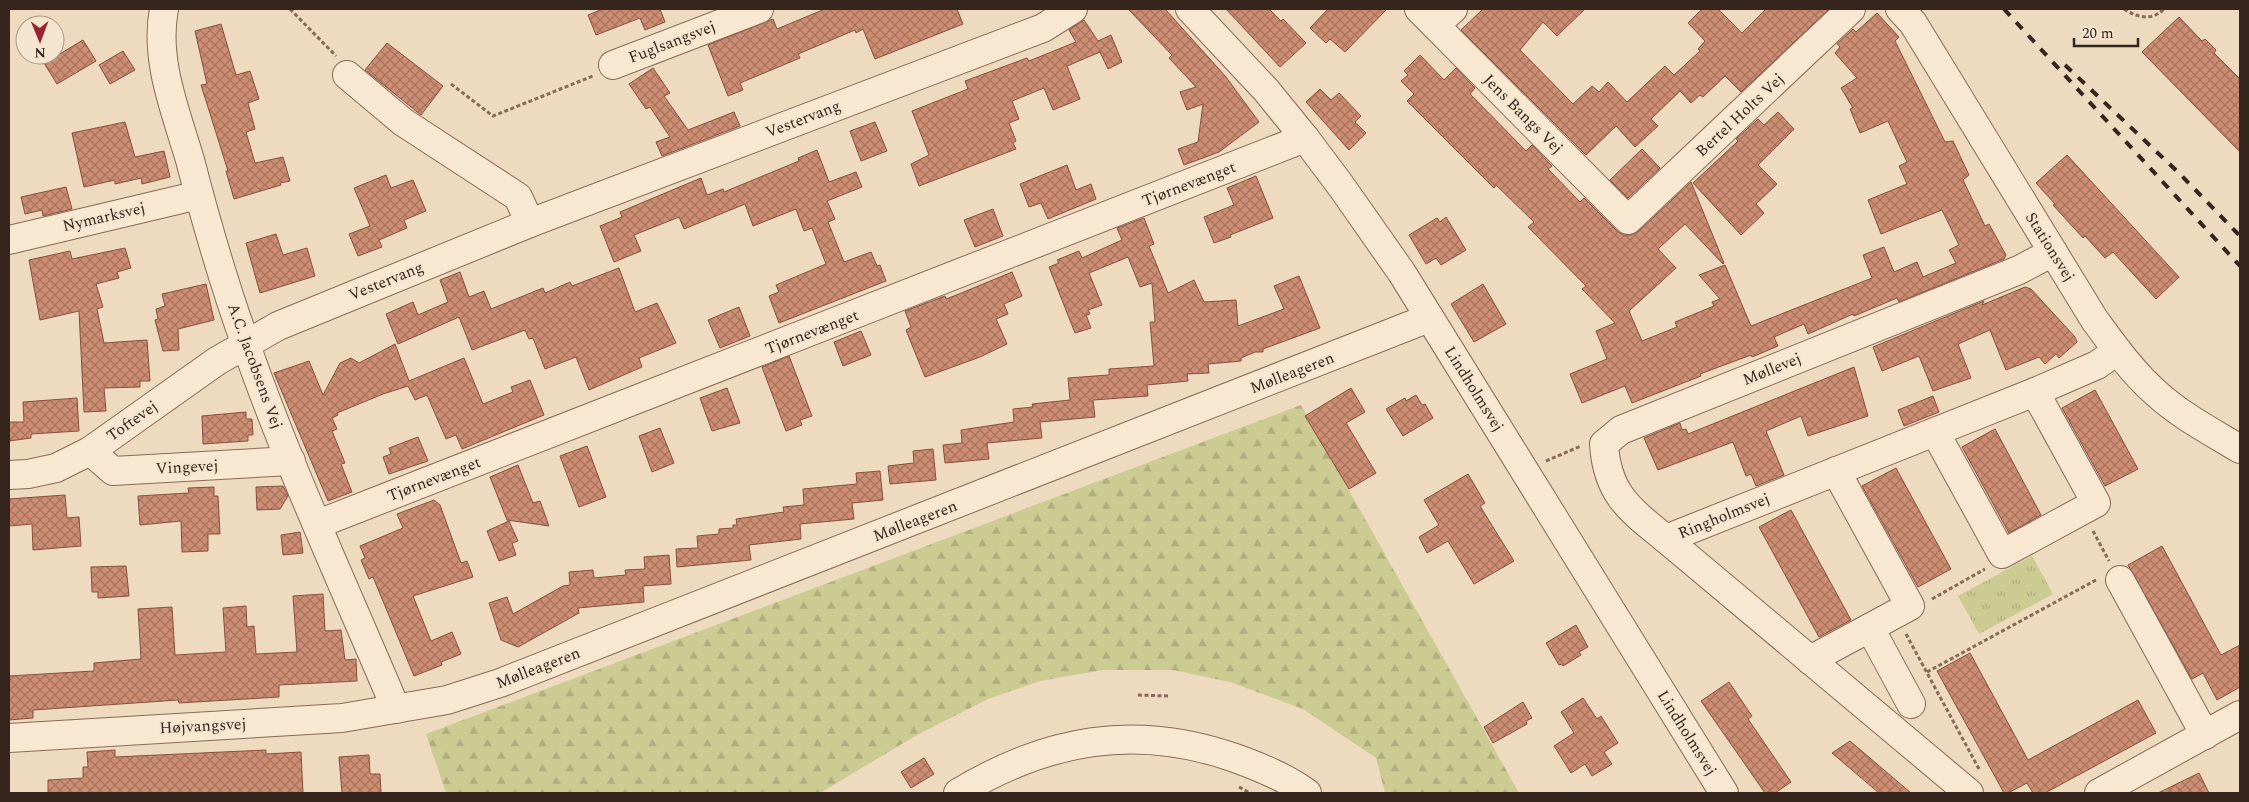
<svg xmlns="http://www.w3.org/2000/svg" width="2249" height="802" viewBox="0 0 2249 802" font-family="Spectral,serif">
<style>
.grass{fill:url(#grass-tufts)}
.forest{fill:url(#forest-firs)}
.building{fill:url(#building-cross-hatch);stroke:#86503c}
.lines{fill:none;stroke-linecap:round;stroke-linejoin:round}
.minor-casing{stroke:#876a57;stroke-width:30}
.path{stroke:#876a57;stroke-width:3;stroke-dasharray:4 2.5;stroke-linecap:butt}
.minor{stroke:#f9e8d1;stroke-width:28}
.rail{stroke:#36251c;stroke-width:4;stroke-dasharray:9 9;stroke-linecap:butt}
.labels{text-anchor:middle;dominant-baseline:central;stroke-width:4;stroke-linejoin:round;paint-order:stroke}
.street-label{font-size:16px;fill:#36251c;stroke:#f6e5ce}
</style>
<defs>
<pattern id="grass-tufts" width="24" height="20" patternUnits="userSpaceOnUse" patternTransform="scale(1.25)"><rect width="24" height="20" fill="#cccb92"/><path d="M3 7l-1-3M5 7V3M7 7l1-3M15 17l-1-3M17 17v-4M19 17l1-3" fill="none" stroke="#b0ae7d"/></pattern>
<pattern id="forest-firs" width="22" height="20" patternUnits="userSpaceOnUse" patternTransform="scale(1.25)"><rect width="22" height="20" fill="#cccb92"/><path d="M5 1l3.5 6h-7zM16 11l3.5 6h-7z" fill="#b0ae7d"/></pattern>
<pattern id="building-cross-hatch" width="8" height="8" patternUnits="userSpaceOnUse" patternTransform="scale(1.25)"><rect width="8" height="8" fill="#cd8d73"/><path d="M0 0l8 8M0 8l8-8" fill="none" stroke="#a7735e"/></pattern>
</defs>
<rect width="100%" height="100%" fill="#eedabe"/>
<!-- grass -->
<path class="grass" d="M2032,556L2053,594L1979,634L1958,596Z"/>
<!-- forest -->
<path class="forest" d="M1301,405L1519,793H1385L1376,758L1303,709L1230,682L1173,670H1103L1040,681L988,699L917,735L820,793H446L426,734Z"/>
<!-- building -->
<g class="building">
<path d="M603,9H660L665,22L645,30L640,18L596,35L588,15Z"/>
<path d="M825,9H957L963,24L875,59L863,29L856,33L855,30L798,54L800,58L740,83L743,90L728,96L708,45L773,19L777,29Z"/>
<path d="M1128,9H1165L1226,77L1259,122L1219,152L1184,165L1178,149L1198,142L1203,104L1187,110L1180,92L1196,87L1169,58L1172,55Z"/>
<path d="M1226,9H1269L1281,21L1283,19L1306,43L1280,67Z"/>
<path d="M1328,9H1387L1345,52L1330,39L1326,43L1310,28Z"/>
<path d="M1483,9H1585L1557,36L1543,22L1520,50L1573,104L1592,86L1599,92L1608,82L1627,102L1665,66L1674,75L1700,51L1698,49L1705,41L1688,23L1702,9H1718L1742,33L1766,9H1829L1741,92L1725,76L1703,97L1700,95L1691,103L1680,91L1651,119L1658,126L1635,147L1616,126L1586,155L1461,30Z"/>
<path d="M1877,13L1899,37L1895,41L1945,142L1953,141L1969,175L1963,180L1985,226L1989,224L2006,255L2004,259L1899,302L1897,298L1854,316L1853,314L1808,334L1804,324L1774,337L1778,346L1752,357L1751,355L1700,374L1701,376L1632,403L1625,386L1582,403L1570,374L1607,359L1596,331L1615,323L1582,289L1586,286L1528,227L1534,222L1496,185L1494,188L1407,101L1414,94L1401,81L1408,75L1404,71L1420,55L1444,80L1456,68L1475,88L1470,94L1526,151L1532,145L1552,166L1548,169L1580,202L1584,198L1617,231L1623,235H1631L1639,231L1691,182L1724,263L1723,264L1685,224L1658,249L1676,268L1629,311L1642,341L1677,327L1675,322L1714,306L1712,302L1720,299L1699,275L1725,265L1751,326L1872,278L1863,255L1884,247L1894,272L1917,262L1923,277L1956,263L1949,250L1959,245L1942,210L1881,234L1868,200L1907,184L1899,166L1907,162L1888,121L1860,133L1850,109L1853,108L1841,88L1857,78L1835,53L1840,47L1837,44L1853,29L1856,32Z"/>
<path d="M2179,17L2202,41L2205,39L2216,50L2214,53L2240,79V152L2142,52Z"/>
<path d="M1084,20L1098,41L1111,35L1122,62L1108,69L1100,52L1067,66L1080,99L1053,110L1044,88L1012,101L1019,119L1009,123L1016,141L1013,143L1016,149L919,186L911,164L929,155L912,111L968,89L965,81L1027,58L1029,61L1076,42L1069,30Z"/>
<path d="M221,24L236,75L250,71L259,99L248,103L255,129L246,132L255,163L283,157L290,181L280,183L281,185L234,199L226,171H228L201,85L207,84L195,31Z"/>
<path d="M83,40L96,61L57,84L39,55H58Z"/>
<path d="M387,43L443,86L421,115L365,70Z"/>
<path d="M123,51L135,70L110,84L99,65Z"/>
<path d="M653,68L670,93L664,96L688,130L734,112L740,126L662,156L656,142L670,137L650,107L646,109L629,84Z"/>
<path d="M1320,89L1331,100L1339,93L1361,116L1355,122L1366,133L1349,150L1306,102Z"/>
<path d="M1778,112L1794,129L1758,165L1777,184L1756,204L1764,213L1741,235L1693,183L1738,141L1736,139L1758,119L1764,125Z"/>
<path d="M125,122L135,157L164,151L170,177L142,184L141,178L115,184V180L84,187L72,133Z"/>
<path d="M875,122L887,151L861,161L850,131Z"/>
<path d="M1642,149L1660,168L1628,198L1610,180Z"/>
<path d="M817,150L829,182L856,172L862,187L827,201L835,219L828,222L844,262L871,252L877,266L880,265L886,281L779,323L769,296L779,292L776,285L826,264L812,228L804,231L796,209L753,226L745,204L684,229L679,217L634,235L641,251L614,262L600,226L622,217L620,212L701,178L707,195L723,189L724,192L799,161L798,158Z"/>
<path d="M2067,155L2179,277L2156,299L2113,252L2105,258L2085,236L2083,238L2053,205L2055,204L2036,183Z"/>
<path d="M1067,165L1076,190L1091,184L1096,199L1048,219L1041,203L1029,207L1020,184Z"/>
<path d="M386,175L391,188L413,180L426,211L404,220L407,228L379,240L382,247L358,256L349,234L370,226L354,188Z"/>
<path d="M1256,176L1273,218L1230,235L1231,237L1214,243L1204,217L1234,205L1227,188Z"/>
<path d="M66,187L72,209L43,216L42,210L25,214L21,197Z"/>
<path d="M993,209L1003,236L975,247L964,220Z"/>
<path d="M1446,217L1466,250L1441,265L1436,258L1426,264L1409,235L1437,218L1440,222Z"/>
<path d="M1144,218L1154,244L1149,246L1168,293L1194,280L1204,302L1236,300L1238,326L1284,309L1274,286L1299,276L1320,328L1263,349V352H1255L1241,358V361L1208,364L1209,373L1187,374L1188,381L1147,385L1148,396L1093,400L1095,417L1040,422L1042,438L987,443L989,459L945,463L943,445L962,443L961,430L1014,422L1013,409L1033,407L1032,404L1070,400L1068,378L1109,375V369L1154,366L1150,322H1155L1152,283L1140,287L1128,257L1089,273L1102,305L1088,310L1090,314L1086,315L1091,328L1075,333L1049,267L1059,263L1057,260L1079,251L1082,258L1122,240L1117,228Z"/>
<path d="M276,234L283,255L307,248L315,276L260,293L246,243Z"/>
<path d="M125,248L131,268L117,272L119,278L96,284L103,307L97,309L104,343L147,340L150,381H140V387L104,388L106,411L84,412L79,311L40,320L29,260L70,251L72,259Z"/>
<path d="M619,268L635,312L657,303L676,343L639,358L642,367L589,390L576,357L545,369L533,338L529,339L525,330L472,350L459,317L398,344L386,314L413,302L418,315L448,302L440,280L460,272L469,297L484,291L491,309L543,288L545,293L570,282L572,286Z"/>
<path d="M1012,272L1022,296L1004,304L1008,314L996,319L1007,344L980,357L925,377L906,330L911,327L905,311L945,296L946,299L959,294Z"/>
<path d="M206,284L214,320L178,329L179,350L163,351L155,320L158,319L156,309L165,306L162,294Z"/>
<path d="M1483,284L1506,324L1474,342L1451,304Z"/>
<path d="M2025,287L2031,289L2075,337L2077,342L2059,358L2056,354L2045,364L2039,357L2006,370L1990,330L1958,344L1971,378L1933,391L1919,356L1882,371L1873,347L1984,301L1982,305Z"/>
<path d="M739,307L750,336L720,348L708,320Z"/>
<path d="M861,331L871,355L843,366L834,342Z"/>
<path d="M395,344L409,381L464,358L483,404L513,392L511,387L530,380L544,415L462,449L456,435L446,439L427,395L415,400L408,386L383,394L337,413L338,415L332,418L337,429L332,431L345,463L341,464L352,492L328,501L274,373L309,361L323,395L340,363L351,358L359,363Z"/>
<path d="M789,356L812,416L800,420L802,425L786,431L762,367Z"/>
<path d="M1854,367L1868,416L1808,436L1801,416L1766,431L1784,475L1756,486L1751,474L1746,476L1733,442L1658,470L1654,461L1644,438L1680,423L1682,430L1686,429L1688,434Z"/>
<path d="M727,388L740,423L712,431L700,398Z"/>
<path d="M1351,388L1365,412L1346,423L1376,473L1349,489L1305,416Z"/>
<path d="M2095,390L2138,469L2105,486L2062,408Z"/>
<path d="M1416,395L1422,405L1425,404L1433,418L1403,436L1386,409L1405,398L1406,401Z"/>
<path d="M1933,396L1939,412L1904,426L1898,410Z"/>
<path d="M77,398L79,431L31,434V438L9,441V422H24L23,402Z"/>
<path d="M246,412V419H252L253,435H248V441L203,444L202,416Z"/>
<path d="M660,428L674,463L652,472L639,436Z"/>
<path d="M1995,429L2041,515L2009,533L1962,447Z"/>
<path d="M418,437L428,461L389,474L383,457L391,454L389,448Z"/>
<path d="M587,446L606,497L579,507L560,456Z"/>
<path d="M933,449L936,480L890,484L888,466L914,463L913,451Z"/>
<path d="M518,465L533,503L540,501L549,526L507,520L490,477Z"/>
<path d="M1896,468L1951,569L1918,587L1862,486Z"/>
<path d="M880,471L883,500L852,503L854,519L800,524L801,539L749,545L751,560L677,567L676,549L698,548L697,536L719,534V529L733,528V525H737L736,519L784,512L783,507L804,505L803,489L857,484L856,473Z"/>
<path d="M1468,474L1485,503L1480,506L1514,561L1474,584L1448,541L1427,553L1419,537L1439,525L1424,500Z"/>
<path d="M283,486L288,496L280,509L257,510L256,487Z"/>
<path d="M214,487V496H218L220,534H208V551L182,552L181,521L140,525L138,496L189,493L188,488Z"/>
<path d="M65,495L67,518L79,517L81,546L33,550L32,524L9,526V499Z"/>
<path d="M434,500L440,505L461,563L467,561L473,577L413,596L431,641L452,632L461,654L441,662L442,665L414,676L373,577L369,579L361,560L365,558L360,546L403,528L397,514Z"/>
<path d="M1791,510L1851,620L1819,637L1759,527Z"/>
<path d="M509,521L518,541L512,543L516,555L499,561L487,531Z"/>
<path d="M300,532L303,553L283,555L281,535Z"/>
<path d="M2162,546L2221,655L2240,645V687L2217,700L2203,673L2192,679L2128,565Z"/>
<path d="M669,555L671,584L643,586L644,602L578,608L579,613L518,647L501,640L489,603L507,597L513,614L563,586L570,585L569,572L593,570L594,578L626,575L625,570L645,569L644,557Z"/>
<path d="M126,566L129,596L98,598V592H92L91,567Z"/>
<path d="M323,594L325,631L341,630L345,660L356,659L357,681L279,685V697L179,703L178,700L33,710V718L9,720V676L94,671V663L141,659L138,609L172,607L175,655L226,652L223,608L246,606L247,627L254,626L256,654L297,652L293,596Z"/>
<path d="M1576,625L1588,647L1579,652L1581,655L1563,666L1562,664L1559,665L1546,643Z"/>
<path d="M1970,653L2028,760L2138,700L2156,733L2045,793H2033L2027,783L2008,793H2004L1937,671Z"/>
<path d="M1729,682L1752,716L1748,719L1791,782L1775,793H1765L1701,701Z"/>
<path d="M1583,698L1597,719L1601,716L1618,743L1604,752L1612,764L1592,776L1585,764L1571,773L1554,746L1574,733L1561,712Z"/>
<path d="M1523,702L1532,718L1526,721L1527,724L1493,743L1484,727Z"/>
<path d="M1850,741L1911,793H1879L1832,753Z"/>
<path d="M115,750V757L266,750V754L301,752L303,793H48V780L83,778V767H88L87,752Z"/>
<path d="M369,755L370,774H380L381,793H342L339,757Z"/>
<path d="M924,758L934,774L911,788L901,772Z"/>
<path d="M2199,773L2209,793H2158Z"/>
</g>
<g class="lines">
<defs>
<g id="minor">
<path d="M164,9C154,60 176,112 190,160C206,222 224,284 246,345C289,468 345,588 396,709"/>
<path d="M1190,9L1266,90L1305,138L1341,186L1402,273L1724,793"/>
<path d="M1419,9L1628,220L1851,9"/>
<path d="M1900,9L1913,23L2094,319C2113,345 2132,372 2156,393C2181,416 2212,432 2240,449"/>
<path d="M1435,25L1453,9"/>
<path d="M613,65L759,9"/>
<path d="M347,75L403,122L518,197L530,223"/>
<path d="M9,240L199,195"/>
<path d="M1935,432L2002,554L2096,503L2035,392"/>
<path d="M90,451L113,471L291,461"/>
<path d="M9,475L28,474L56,468L90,451L217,361L278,326L530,223L1043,28L1073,9"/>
<path d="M318,524L1305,138"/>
<path d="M1666,539C1630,510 1607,494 1604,444L1621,430L2019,270L2053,252"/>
<path d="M2120,580L2205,735"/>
<path d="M1870,628L1911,704"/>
<path d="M1810,660L1910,606L1836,471"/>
<path d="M9,738L342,718L447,700L500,683L1429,318"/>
<path d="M958,793C1047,739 1136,723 1235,758C1260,767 1285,777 1307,793"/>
<path d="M1969,793L1666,539L2035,392L2097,365L2117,351"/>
<path d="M2099,793L2240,715"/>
</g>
</defs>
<!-- minor casing -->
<use href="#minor" class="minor-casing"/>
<!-- path -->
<g class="path">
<path d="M290,9L336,56"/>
<path d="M2124,9C2138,18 2152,21 2164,9"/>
<path d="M451,84L493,116L593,76"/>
<path d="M1546,461L1581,446"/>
<path d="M2093,531L2109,561"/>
<path d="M1932,599L1985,569"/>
<path d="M1906,634L1979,769"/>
<path d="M1927,672L2096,580"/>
<path d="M1138,695L1168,696"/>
<path d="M1239,787L1250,793"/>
</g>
<!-- minor -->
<use href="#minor" class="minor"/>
<!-- rail -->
<g class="rail">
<path d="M2004,9L2240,266"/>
<path d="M2065,65L2180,174L2240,236"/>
</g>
</g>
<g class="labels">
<!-- street labels -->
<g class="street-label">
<text transform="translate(672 42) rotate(-21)">Fuglsangsvej</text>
<text transform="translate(1523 114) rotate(45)">Jens Bangs Vej</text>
<text transform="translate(1740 115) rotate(-43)">Bertel Holts Vej</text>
<text transform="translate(803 119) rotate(-21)">Vestervang</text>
<text transform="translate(1189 184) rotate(-21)">Tjørnevænget</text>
<text transform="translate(104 217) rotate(-13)">Nymarksvej</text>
<text transform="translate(2050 247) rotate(58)">Stationsvej</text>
<text transform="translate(386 281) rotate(-22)">Vestervang</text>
<text transform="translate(812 332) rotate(-21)">Tjørnevænget</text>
<text transform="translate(255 366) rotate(70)">A.C. Jacobsens Vej</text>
<text transform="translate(1772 369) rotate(-22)">Møllevej</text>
<text transform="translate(1292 373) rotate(-21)">Mølleageren</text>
<text transform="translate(1474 389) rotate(58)">Lindholmsvej</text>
<text transform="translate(132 421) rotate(-35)">Toftevej</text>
<text transform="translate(187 467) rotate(-3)">Vingevej</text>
<text transform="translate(434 479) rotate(-21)">Tjørnevænget</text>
<text transform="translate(1724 516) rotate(-22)">Ringholmsvej</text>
<text transform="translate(915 521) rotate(-21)">Mølleageren</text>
<text transform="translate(538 668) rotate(-21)">Mølleageren</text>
<text transform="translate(203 726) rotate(-3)">Højvangsvej</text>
<text transform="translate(1687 733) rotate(58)">Lindholmsvej</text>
</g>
</g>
<!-- border -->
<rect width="2249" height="802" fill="none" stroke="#36251c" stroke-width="20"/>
<!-- north arrow -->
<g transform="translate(40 40) rotate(179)"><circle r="24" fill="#f6e5ce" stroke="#a99887"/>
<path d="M0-4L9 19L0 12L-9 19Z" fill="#972635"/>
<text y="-8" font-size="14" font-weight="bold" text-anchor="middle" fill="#36251c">N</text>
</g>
<!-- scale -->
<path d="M2074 38v8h64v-8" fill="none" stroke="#36251c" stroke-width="2.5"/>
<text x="2082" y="38" font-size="15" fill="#36251c" stroke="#f6e5ce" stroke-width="4" paint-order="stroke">20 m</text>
</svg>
